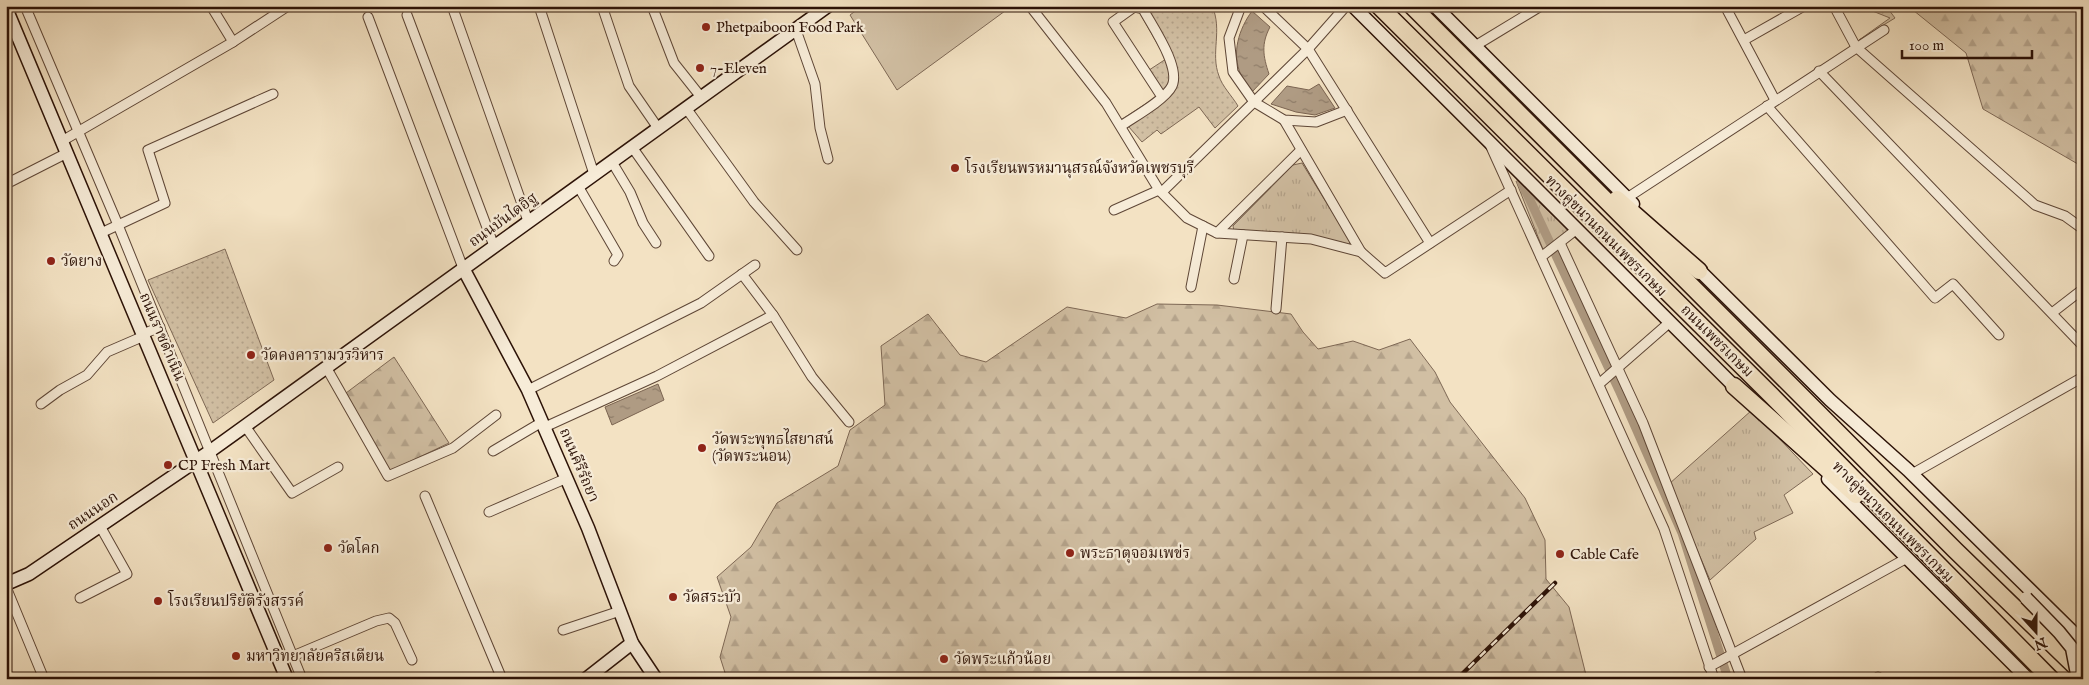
<svg xmlns="http://www.w3.org/2000/svg" width="2089" height="685" viewBox="0 0 2089 685" font-family="'IM FELL English','Noto Serif Thai',serif">
<style>
.grass{fill:url(#grass-tufts);stroke:#7e6855}
.forest{fill:url(#forest-firs);stroke:#7e6855}
.park{fill:url(#park-dots);stroke:#7e6855}
.garden{fill:#d1bfa3;stroke:#7e6855}
.water{fill:url(#water-ripples);stroke:#7b6451}
.lines{fill:none;stroke-linecap:round;stroke-linejoin:round}
.canal{stroke:#af9b83;stroke-width:9}
.street-casing{stroke:#5e4636;stroke-width:11}
.secondary-casing{stroke:#2c1207;stroke-width:15}
.highway-casing{stroke:#2c1207;stroke-width:19}
.street{stroke:#f7ecd8;stroke-width:9}
.secondary{stroke:#f7ecd8;stroke-width:12}
.highway{stroke:#f3e2c3;stroke-width:16}
.rail-casing{stroke:#2c1207;stroke-width:4.5}
.rail{stroke:#f7ecd8;stroke-width:2.5;stroke-dasharray:8;stroke-linecap:butt}
.secondary-bridge-casing{stroke:#2c1207;stroke-width:15;stroke-linecap:butt}
.secondary-bridge{stroke:#f7ecd8;stroke-width:12}
.poi-dot{fill:#8f2418;stroke:#f7ecd8;stroke-width:2}
.labels{text-anchor:middle;dominant-baseline:central;stroke-width:4.5;stroke-linejoin:round;paint-order:stroke}
.poi-label{font-size:15px;fill:#2c1207;stroke:#f7ecd8;text-anchor:start}
.street-label{font-size:15px;fill:#2c1207;stroke:#f7ecd8}
</style>
<defs>
<pattern id="grass-tufts" width="24" height="20" patternUnits="userSpaceOnUse" patternTransform="scale(1.25)"><rect width="24" height="20" fill="#d1bfa3"/><path d="M3 7l-1-3M5 7V3M7 7l1-3M15 17l-1-3M17 17v-4M19 17l1-3" fill="none" stroke="#b4a38b"/></pattern>
<pattern id="forest-firs" width="22" height="20" patternUnits="userSpaceOnUse" patternTransform="scale(1.25)"><rect width="22" height="20" fill="#d1bfa3"/><path d="M5 1l3.5 6h-7zM16 11l3.5 6h-7z" fill="#b4a38b"/></pattern>
<pattern id="park-dots" width="8" height="8" patternUnits="userSpaceOnUse" patternTransform="scale(1.25)"><rect width="8" height="8" fill="#d1bfa3"/><path d="M2 2h.1M6 6h.1" fill="none" stroke="#b4a38b" stroke-width="1.8" stroke-linecap="round"/></pattern>
<pattern id="water-ripples" width="26" height="14" patternUnits="userSpaceOnUse" patternTransform="scale(1.25)"><rect width="26" height="14" fill="#af9b83"/><path d="M2 4q2-2 4 0t4 0M15 11q2-2 4 0t4 0" fill="none" stroke="#8f7d69"/></pattern>
</defs>
<rect width="100%" height="100%" fill="#f3e2c3"/>
<filter id="stains"><feTurbulence type="fractalNoise" baseFrequency=".004" numOctaves="4"/><feColorMatrix values="0 0 0 0 .2 0 0 0 0 .09 0 0 0 0 .02 0 0 0 .5 -.17"/></filter>
<radialGradient id="worn" r=".72"><stop offset=".6" stop-color="#630" stop-opacity="0"/><stop offset="1" stop-color="#630" stop-opacity=".3"/></radialGradient>
<!-- grass -->
<g class="grass">
<path d="M1302,163L1350,241L1349,245L1234,231L1233,226L1293,165Z"/>
<path d="M1516,181L1571,232L1544,252Z"/>
<path d="M1752,410L1813,474L1784,495L1793,513L1754,532L1756,539L1710,580L1669,484Z"/>
</g>
<!-- forest -->
<g class="forest">
<path d="M1908,6H2083V167L1983,109L1966,53Z"/>
<path d="M1157,304L1217,305L1291,314L1303,332L1318,349L1353,341L1379,350L1410,339L1435,372L1450,402L1525,498L1545,540L1546,579L1569,607L1587,679H727L720,657L731,617L717,577L751,547L777,503L838,466L850,430L885,405L881,346L928,314L960,355L986,362L1067,307L1126,318Z"/>
<path d="M394,357L449,443L390,471L346,393Z"/>
</g>
<!-- park -->
<g class="park">
<path d="M1140,6H1212C1223,30 1210,53 1219,76C1222,86 1232,96 1238,106L1215,128L1199,107L1161,134L1157,130L1142,142L1122,119L1158,96L1143,74L1166,59L1137,8Z"/>
<path d="M1860,6H1886L1895,18L1859,40L1890,18Z"/>
<path d="M225,249L274,380L213,423L148,280Z"/>
</g>
<!-- garden -->
<path class="garden" d="M862,6H1003L1005,11L897,90L850,15Z"/>
<!-- water -->
<g class="water">
<path d="M1252,11L1270,27C1261,44 1263,56 1269,74L1252,92C1249,87 1243,81 1241,75C1231,53 1239,29 1252,11Z"/>
<path d="M1319,84L1335,108L1315,115L1296,112L1271,104L1287,86L1309,90Z"/>
<path d="M658,384L664,400L612,425L605,407Z"/>
</g>
<g class="lines">
<!-- canal -->
<path class="canal" d="M1521,181L1619,390L1682,533L1728,679"/>
<defs>
<g id="street">
<path d="M25,6L118,225L302,679"/>
<path d="M211,6L233,42"/>
<path d="M452,6L528,221"/>
<path d="M539,6L594,174"/>
<path d="M602,6L629,86L658,128"/>
<path d="M652,6L674,63L701,97"/>
<path d="M1030,6L1106,103L1159,190L1187,218L1217,233L1311,239L1361,252L1385,273L1511,190"/>
<path d="M1241,6L1229,38L1233,72L1254,102L1284,120L1316,122L1347,110"/>
<path d="M1263,6L1308,49L1430,243"/>
<path d="M1725,6L1775,100"/>
<path d="M1834,6L1856,47L2035,205L2065,216L2083,229"/>
<path d="M7,10L18,6"/>
<path d="M407,15L494,246"/>
<path d="M368,17L463,268"/>
<path d="M796,30L815,84L820,128L828,159"/>
<path d="M1744,40L1804,6"/>
<path d="M1475,46L1541,6"/>
<path d="M1819,71L2083,346"/>
<path d="M1767,106L1935,298L1953,284L1999,335"/>
<path d="M686,108L754,202L797,250"/>
<path d="M1284,120L1361,252"/>
<path d="M1121,126C1134,117 1165,100 1172,86C1181,67 1152,26 1143,9L1134,7L1113,22L1162,97"/>
<path d="M62,141L233,42L288,6"/>
<path d="M632,147L709,256"/>
<path d="M1491,147L1664,529L1714,679"/>
<path d="M612,162L630,192L643,223L656,243"/>
<path d="M6,184L67,153"/>
<path d="M578,186L618,255L614,261"/>
<path d="M1162,192L1308,49L1346,6"/>
<path d="M1627,198L1884,30"/>
<path d="M1114,210L1159,190"/>
<path d="M101,233L165,203L148,150L273,94"/>
<path d="M1217,233L1301,150"/>
<path d="M1560,243L1643,423L1742,679"/>
<path d="M1541,257L1577,229"/>
<path d="M742,274L773,315L812,377L849,422"/>
<path d="M1234,279L1243,235"/>
<path d="M1191,287L1203,226"/>
<path d="M1276,309L1282,237"/>
<path d="M2052,313L2083,289"/>
<path d="M143,334L160,327"/>
<path d="M326,367L388,476L453,448L496,415"/>
<path d="M1599,384L1670,322"/>
<path d="M528,390L701,303L755,265"/>
<path d="M41,404L60,390L87,375L107,352L144,336"/>
<path d="M245,426L292,493L338,467"/>
<path d="M545,427L657,376L773,315"/>
<path d="M493,451L542,422"/>
<path d="M1912,474L2083,377"/>
<path d="M425,496L502,679"/>
<path d="M489,512L567,478"/>
<path d="M6,587L44,679"/>
<path d="M80,598L127,574L100,526"/>
<path d="M563,630L620,611"/>
<path d="M293,656L376,621L389,618L395,623L412,660"/>
<path d="M1709,667L1907,558"/>
<path d="M1878,677V679"/>
</g>
<g id="secondary">
<path d="M1353,6L1739,391"/>
<path d="M1435,6L1633,204"/>
<path d="M6,8L287,679"/>
<path d="M1693,264L1830,400L1908,470L2083,642"/>
<path d="M463,268L528,390L588,528L632,643L656,679"/>
<path d="M1828,479L2028,679"/>
<path d="M6,584L29,574L209,452L828,6"/>
<path d="M586,679L632,643"/>
</g>
<g id="highway">
<path d="M1379,6L1772,396L2051,679"/>
<path d="M1412,6L1955,550L2082,673"/>
<path d="M1617,199L1699,271"/>
<path d="M1734,386L1856,495"/>
</g>
</defs>
<!-- street casing -->
<use href="#street" class="street-casing"/>
<!-- secondary casing -->
<use href="#secondary" class="secondary-casing"/>
<!-- highway casing -->
<use href="#highway" class="highway-casing"/>
<!-- street -->
<use href="#street" class="street"/>
<!-- secondary -->
<use href="#secondary" class="secondary"/>
<!-- highway -->
<use href="#highway" class="highway"/>
<defs>
<path id="rail" d="M1457,679L1555,583"/>
</defs>
<!-- rail casing -->
<use href="#rail" class="rail-casing"/>
<!-- rail -->
<use href="#rail" class="rail"/>
<defs>
<path id="secondary-bridge" d="M2026,598L2059,632L2072,648L2078,679"/>
</defs>
<!-- secondary-bridge casing -->
<use href="#secondary-bridge" class="secondary-bridge-casing"/>
<!-- secondary-bridge -->
<use href="#secondary-bridge" class="secondary-bridge"/>
</g>
<!-- markers -->
<g class="poi-dot">
<circle cx="706" cy="27" r="5"/>
<circle cx="700" cy="68" r="5"/>
<circle cx="955" cy="168" r="5"/>
<circle cx="51" cy="261" r="5"/>
<circle cx="251" cy="355" r="5"/>
<circle cx="702" cy="448" r="5"/>
<circle cx="168" cy="465" r="5"/>
<circle cx="328" cy="548" r="5"/>
<circle cx="1070" cy="553" r="5"/>
<circle cx="1560" cy="554" r="5"/>
<circle cx="673" cy="597" r="5"/>
<circle cx="158" cy="601" r="5"/>
<circle cx="236" cy="656" r="5"/>
<circle cx="944" cy="659" r="5"/>
</g>
<g class="labels">
<!-- poi labels -->
<g class="poi-label">
<text x="716" y="27">Phetpaiboon Food Park</text>
<text x="710" y="68">7-Eleven</text>
<text x="965" y="168">โรงเรียนพรหมานุสรณ์จังหวัดเพชรบุรี</text>
<text x="61" y="261">วัดยาง</text>
<text x="261" y="355">วัดคงคารามวรวิหาร</text>
<text x="712" y="439">วัดพระพุทธไสยาสน์<tspan x="712" dy="17">(วัดพระนอน)</tspan></text>
<text x="178" y="465">CP Fresh Mart</text>
<text x="338" y="548">วัดโคก</text>
<text x="1080" y="553">พระธาตุจอมเพข่ร</text>
<text x="1570" y="554">Cable Cafe</text>
<text x="683" y="597">วัดสระบัว</text>
<text x="168" y="601">โรงเรียนปริยัติรังสรรค์</text>
<text x="246" y="656">มหาวิทยาลัยคริสเตียน</text>
<text x="954" y="659">วัดพระแก้วน้อย</text>
</g>
<!-- street labels -->
<g class="street-label">
<text transform="translate(503 220) rotate(-36)">ถนนบันไดอิฐ</text>
<text transform="translate(1606 236) rotate(45)">ทางคู่ขนานถนนเพชรเกษม</text>
<text transform="translate(162 337) rotate(67)">ถนนราชดำเนิน</text>
<text transform="translate(1717 341) rotate(45)">ถนนเพชรเกษม</text>
<text transform="translate(579 465) rotate(67)">ถนนคีรีรัถยา</text>
<text transform="translate(93 511) rotate(-34)">ถนนนอก</text>
<text transform="translate(1893 522) rotate(45)">ทางคู่ขนานถนนเพชรเกษม</text>
</g>
</g>
<!-- margin -->
<rect width="2089" height="685" fill="none" stroke="#f3e2c3" stroke-width="25"/>
<rect x="8" y="8" width="2074" height="670" fill="none" stroke="#2c1207" stroke-width="2.5"/>
<rect x="12" y="12" width="2064" height="660" fill="none" stroke="#2c1207"/>
<!-- north arrow -->
<g transform="translate(2036 632) rotate(159)" stroke="#f7ecd8" stroke-width="4" paint-order="stroke">
<path d="M0-4L9 19L0 12L-9 19Z" fill="#2c1207"/>
<text y="-8" font-size="14" font-weight="bold" text-anchor="middle" fill="#2c1207">N</text>
</g>
<!-- scale -->
<path d="M1902 50v8h130v-8" fill="none" stroke="#2c1207" stroke-width="2.5"/>
<text x="1909" y="50" font-size="15" fill="#2c1207" stroke="#f7ecd8" stroke-width="4" paint-order="stroke">100 m</text>
<rect width="100%" height="100%" filter="url(#stains)"/>
<rect width="100%" height="100%" fill="url(#worn)"/>
</svg>
